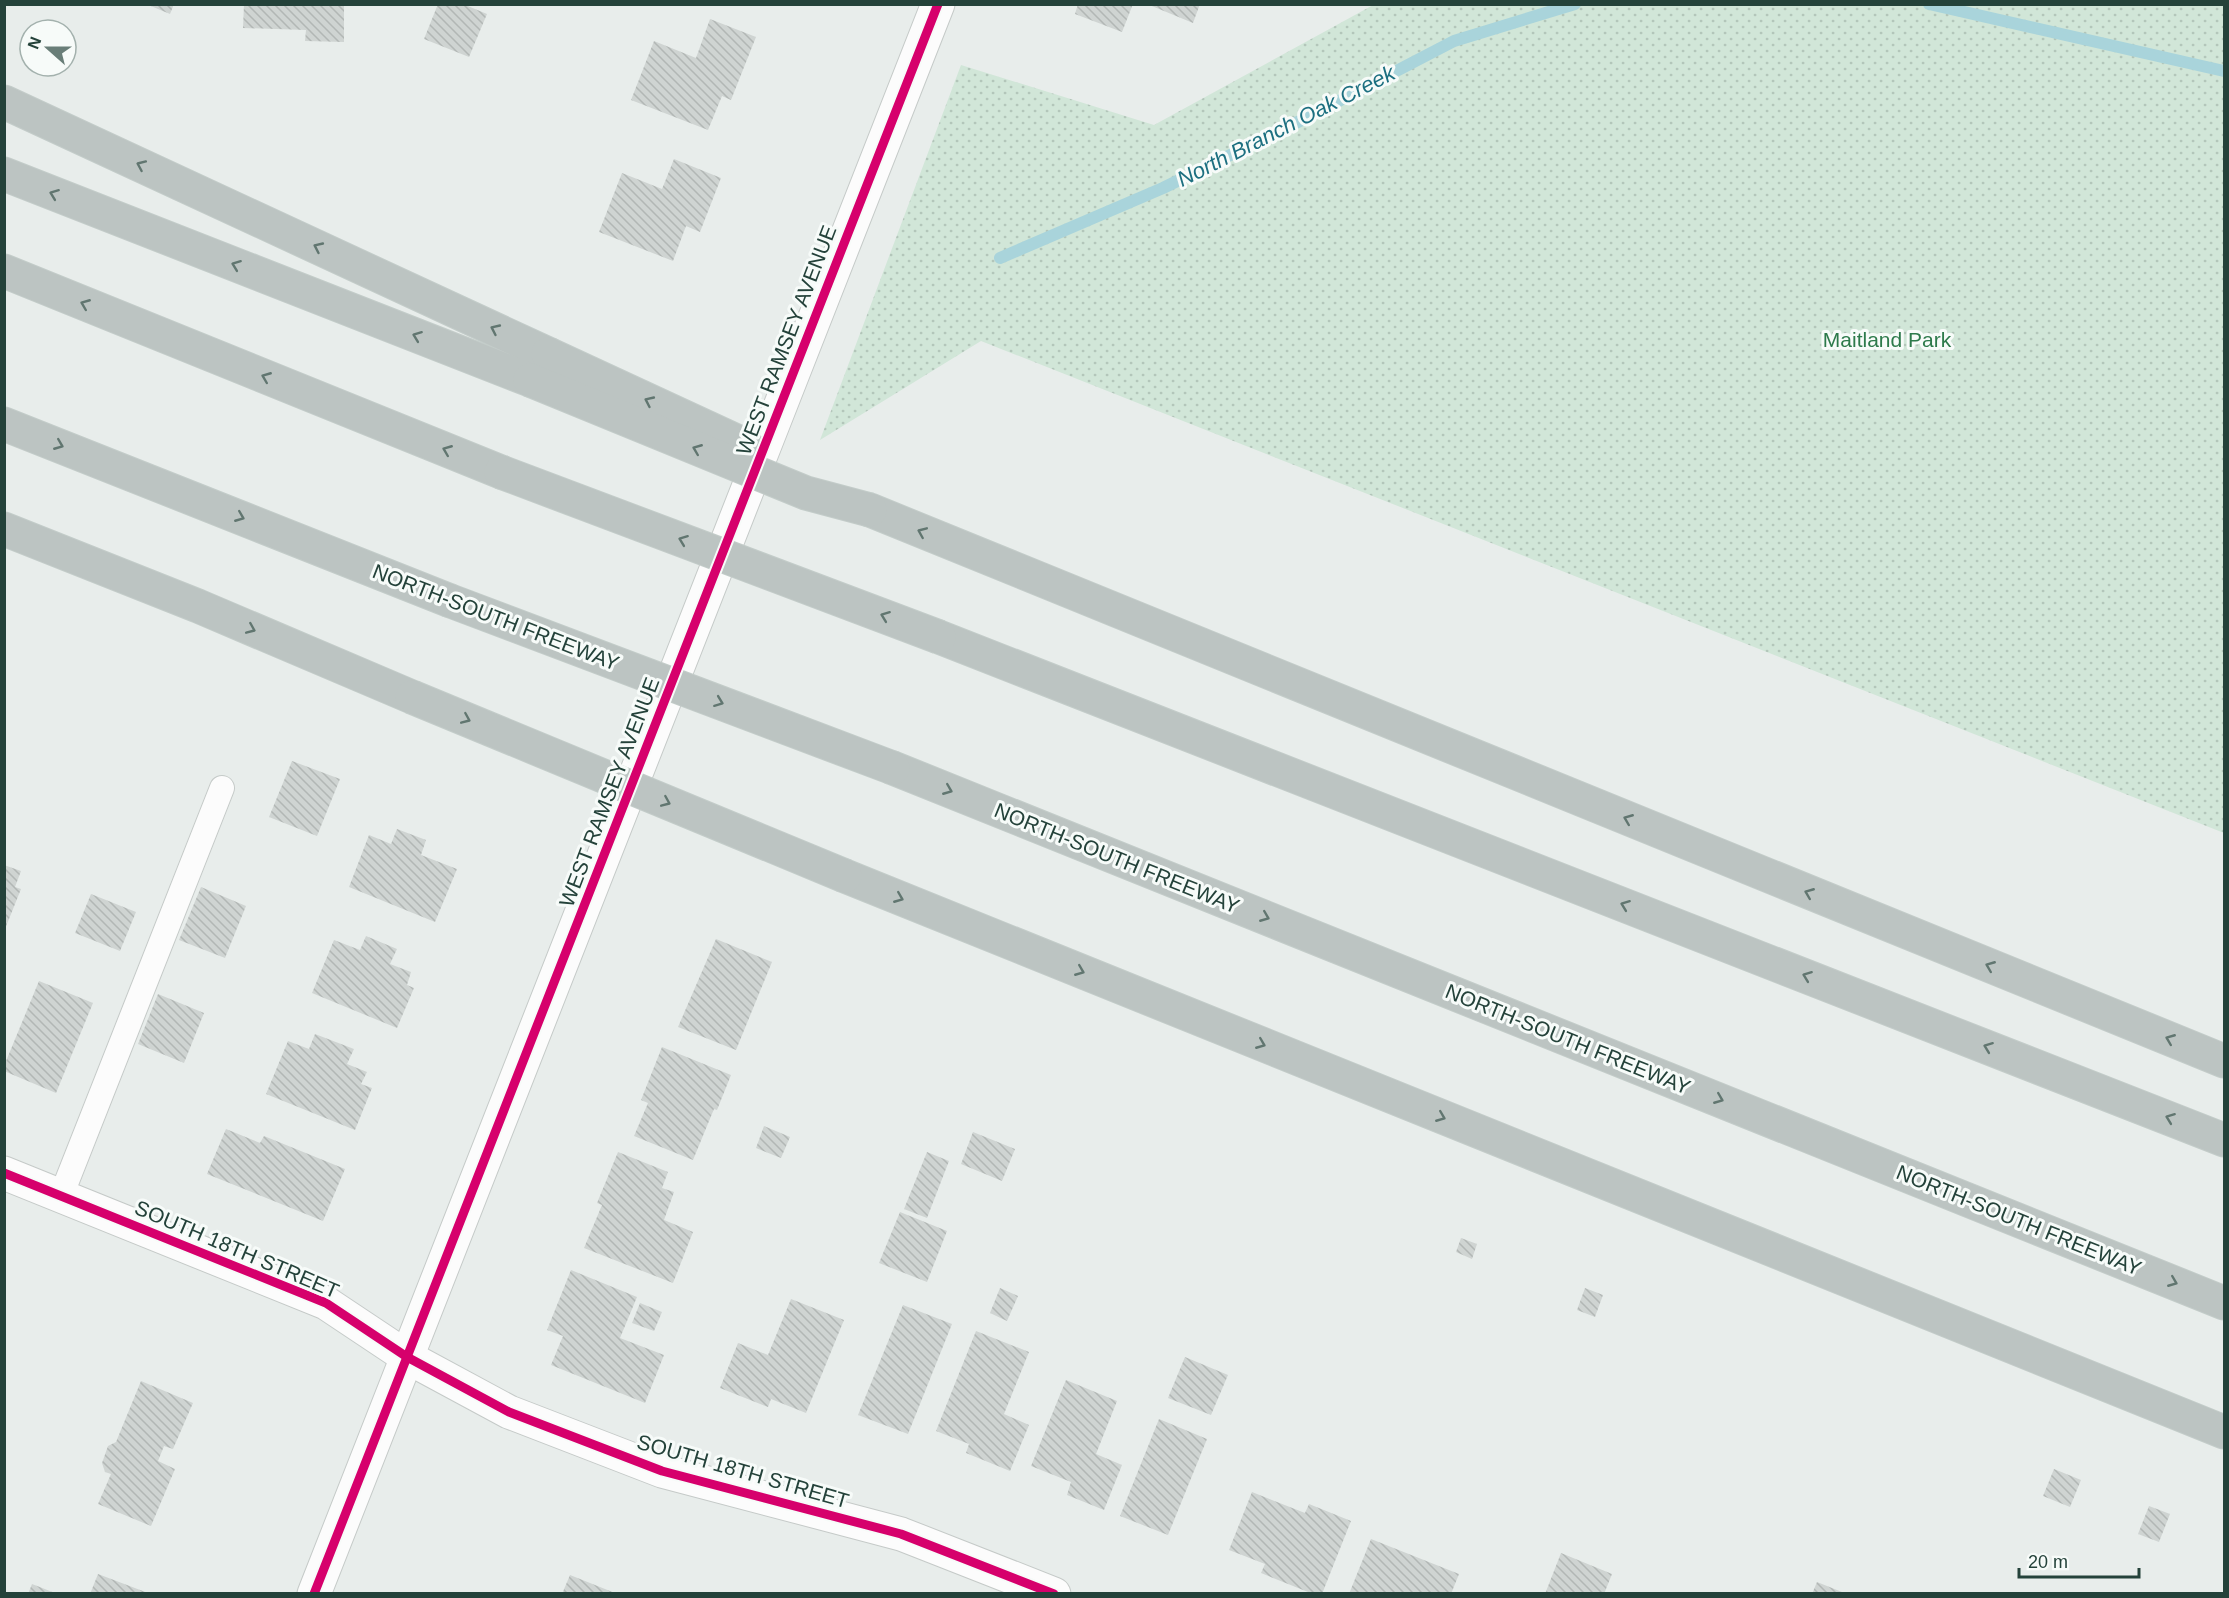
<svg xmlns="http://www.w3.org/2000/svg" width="2229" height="1598" viewBox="0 0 2229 1598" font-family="Helvetica,sans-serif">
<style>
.green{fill:url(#green-dots)}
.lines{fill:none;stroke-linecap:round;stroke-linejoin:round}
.stream{stroke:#a9d4db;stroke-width:12}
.building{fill:url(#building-back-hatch)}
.service-casing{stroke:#c5cac8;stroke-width:26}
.minor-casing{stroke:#c5cac8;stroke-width:35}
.tertiary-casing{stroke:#c5cac8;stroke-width:35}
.motorway-casing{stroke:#c3ccc9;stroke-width:35}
.service{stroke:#fcfcfc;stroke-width:24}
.minor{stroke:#fcfcfc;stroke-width:33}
.tertiary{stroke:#fcfcfc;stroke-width:33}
.motorway{stroke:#bcc4c2;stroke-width:33}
.motorway-bridge-casing{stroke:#c3ccc9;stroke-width:35;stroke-linecap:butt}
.motorway-bridge{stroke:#bcc4c2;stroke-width:33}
.cycleway-casing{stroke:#f7fbf9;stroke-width:13}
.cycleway{stroke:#d6006c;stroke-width:9}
.oneway{stroke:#617670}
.labels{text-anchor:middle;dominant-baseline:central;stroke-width:6;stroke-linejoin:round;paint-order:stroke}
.park-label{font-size:21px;fill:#2d7a4b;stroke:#f7fbf9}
.street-label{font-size:21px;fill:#24423a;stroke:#f7fbf9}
.water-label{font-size:22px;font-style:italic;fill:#1c6f80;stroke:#f7fbf9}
</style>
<defs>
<pattern id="green-dots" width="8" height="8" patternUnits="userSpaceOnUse" patternTransform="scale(1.5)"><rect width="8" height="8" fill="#d1e6d8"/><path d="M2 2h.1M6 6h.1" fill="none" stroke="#b3c6ba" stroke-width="1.8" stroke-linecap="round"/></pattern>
<pattern id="building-back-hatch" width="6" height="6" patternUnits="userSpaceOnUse" patternTransform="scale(1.5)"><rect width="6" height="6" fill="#cfd4d2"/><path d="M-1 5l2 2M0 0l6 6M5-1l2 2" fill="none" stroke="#b2b7b5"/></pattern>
</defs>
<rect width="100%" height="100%" fill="#e8edeb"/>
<!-- green -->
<path class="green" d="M1375,4L2224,5V833L981,341L820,440L961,65L1154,125Z"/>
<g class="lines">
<!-- stream -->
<g class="stream">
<path d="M1929,4L2224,71"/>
<path d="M1000,258L1163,188L1308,117L1454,41L1575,4"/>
</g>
</g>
<!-- building -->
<g class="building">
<path d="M146,4H174L170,14Z"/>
<path d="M244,4H344V42L305,41L306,30L243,28Z"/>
<path d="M438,4H463L487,14L469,57L424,39Z"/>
<path d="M1078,4H1133L1122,32L1075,14Z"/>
<path d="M1147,4H1200L1193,23Z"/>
<path d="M710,19L756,37L731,100L722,96L708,130L631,100L654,41L696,58Z"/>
<path d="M674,159L721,178L700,232L686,226L673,261L599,232L622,173L662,189Z"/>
<path d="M292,761L340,779L317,836L269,817Z"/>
<path d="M397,829L426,840L421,855L457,869L435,922L349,887L369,835L391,844Z"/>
<path d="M4,865L21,871L15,887L21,889L5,929Z"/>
<path d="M201,887L246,906L225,958L179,940Z"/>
<path d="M91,894L136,912L120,951L75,933Z"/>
<path d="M366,936L397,949L390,964L411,972L407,985L414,988L397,1028L312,993L334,940L360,950Z"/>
<path d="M716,939L772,962L736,1050L678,1027Z"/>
<path d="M39,981L93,1003L56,1093L4,1071V1066Z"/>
<path d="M158,994L204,1013L184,1063L138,1044Z"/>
<path d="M315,1034L354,1049L347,1064L367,1072L361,1084L372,1088L355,1130L266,1094L288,1041L309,1049Z"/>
<path d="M662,1047L731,1075L717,1110L714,1109L693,1160L634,1136L648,1103L641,1100Z"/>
<path d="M764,1126L790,1137L781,1158L756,1148Z"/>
<path d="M226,1129L260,1143L264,1136L345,1169L323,1221L207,1174Z"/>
<path d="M973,1132L1015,1149L1002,1181L961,1164Z"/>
<path d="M618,1152L668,1172L662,1188L674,1192L664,1220L693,1232L673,1283L584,1248L602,1205L597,1203Z"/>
<path d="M927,1152L949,1161L927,1218L904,1209Z"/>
<path d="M900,1212L947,1231L927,1282L879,1263Z"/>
<path d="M1461,1238L1477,1244L1472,1259L1456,1252Z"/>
<path d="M571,1270L637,1297L620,1338L664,1355L645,1403L551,1365L563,1336L547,1330Z"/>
<path d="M1000,1288L1018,1296L1007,1321L990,1313Z"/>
<path d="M1585,1288L1603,1295L1595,1317L1577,1310Z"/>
<path d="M791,1299L844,1320L806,1413L771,1399L768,1407L720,1388L738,1343L768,1355Z"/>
<path d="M640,1303L662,1312L654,1331L632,1323Z"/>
<path d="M903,1305L952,1324L908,1434L858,1415Z"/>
<path d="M976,1331L1029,1352L1004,1414L1029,1425L1010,1471L966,1453L969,1444L936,1431Z"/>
<path d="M1185,1357L1228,1375L1211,1415L1168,1398Z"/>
<path d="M1066,1380L1117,1401L1096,1454L1122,1465L1104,1510L1067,1495L1071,1482L1031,1466Z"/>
<path d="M141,1381L193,1403L173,1449L164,1446L158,1461L175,1469L151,1526L98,1504L111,1474L105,1472L102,1463L108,1446L116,1442Z"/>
<path d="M1159,1419L1207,1439L1168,1535L1120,1516Z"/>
<path d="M2054,1469L2081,1480L2070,1507L2043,1496Z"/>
<path d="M1252,1492L1305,1513L1309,1504L1351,1521L1322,1594H1313L1261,1573L1265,1564L1229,1550Z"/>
<path d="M2149,1506L2170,1514L2159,1542L2138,1534Z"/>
<path d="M1371,1539L1459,1574L1451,1594H1349Z"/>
<path d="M1561,1553L1612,1574L1604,1594H1545Z"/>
<path d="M98,1574L148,1593V1594H90Z"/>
<path d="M570,1575L615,1593V1594H562Z"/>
<path d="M1817,1582L1842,1592L1841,1594H1812Z"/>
<path d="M32,1584L55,1593V1594H28Z"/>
</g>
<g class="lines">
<defs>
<path id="service" d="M61,1196L222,788"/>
<path id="minor" d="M4,1173L326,1303L407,1357L509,1412L662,1471L901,1534L1054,1594"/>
<path id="tertiary" d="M314,1594L938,4"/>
<g id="motorway">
<path d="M4,102L548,354"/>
<path d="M4,174L530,380"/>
<path d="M4,271L501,472"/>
<path d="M4,424L448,600"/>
<path d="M870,510L2224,1061"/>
<path d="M4,529L198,606L412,697"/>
<path d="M939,637L2224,1140"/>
<path d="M893,768L2224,1303"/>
<path d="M845,876L2224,1432"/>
</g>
</defs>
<!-- service casing -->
<use href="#service" class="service-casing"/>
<!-- minor casing -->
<use href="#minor" class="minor-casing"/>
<!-- tertiary casing -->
<use href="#tertiary" class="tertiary-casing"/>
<!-- motorway casing -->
<use href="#motorway" class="motorway-casing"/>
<!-- service -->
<use href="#service" class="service"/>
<!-- minor -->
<use href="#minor" class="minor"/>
<!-- tertiary -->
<use href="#tertiary" class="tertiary"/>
<!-- motorway -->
<use href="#motorway" class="motorway"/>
<defs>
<g id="motorway-bridge">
<path d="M548,354L749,447"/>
<path d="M530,380L806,493L870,510"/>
<path d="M501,472L939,637"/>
<path d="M448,600L893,768"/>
<path d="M412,697L845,876"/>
</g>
</defs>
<!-- motorway-bridge casing -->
<use href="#motorway-bridge" class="motorway-bridge-casing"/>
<!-- motorway-bridge -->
<use href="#motorway-bridge" class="motorway-bridge"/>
<defs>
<g id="cycleway">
<path d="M4,1173L326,1303L407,1357L509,1412L662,1471L901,1534L1054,1594"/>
<path d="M314,1594L938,4"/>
</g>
</defs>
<!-- cycleway casing -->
<use href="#cycleway" class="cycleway-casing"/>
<!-- cycleway -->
<use href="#cycleway" class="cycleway"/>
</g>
<!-- one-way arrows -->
<defs><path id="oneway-chevron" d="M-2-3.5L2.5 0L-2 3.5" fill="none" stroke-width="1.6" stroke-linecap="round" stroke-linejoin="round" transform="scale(1.5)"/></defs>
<g class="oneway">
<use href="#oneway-chevron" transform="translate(141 165) rotate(-156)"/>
<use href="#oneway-chevron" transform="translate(54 194) rotate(-159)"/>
<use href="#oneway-chevron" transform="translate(318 247) rotate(-155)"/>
<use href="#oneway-chevron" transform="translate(236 265) rotate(-159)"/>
<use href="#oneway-chevron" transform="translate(85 304) rotate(-158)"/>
<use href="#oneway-chevron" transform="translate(495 329) rotate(-155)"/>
<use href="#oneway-chevron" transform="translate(417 336) rotate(-159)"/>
<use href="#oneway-chevron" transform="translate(266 377) rotate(-158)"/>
<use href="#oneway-chevron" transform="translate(649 401) rotate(-155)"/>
<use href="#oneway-chevron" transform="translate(59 445) rotate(22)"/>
<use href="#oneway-chevron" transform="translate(697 449) rotate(-158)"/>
<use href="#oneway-chevron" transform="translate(447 450) rotate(-158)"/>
<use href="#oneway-chevron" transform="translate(240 517) rotate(22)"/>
<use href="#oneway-chevron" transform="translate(922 532) rotate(-157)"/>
<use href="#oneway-chevron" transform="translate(683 540) rotate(-159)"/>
<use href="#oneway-chevron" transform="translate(885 616) rotate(-159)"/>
<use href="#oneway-chevron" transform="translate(251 629) rotate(23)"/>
<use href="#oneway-chevron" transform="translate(719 702) rotate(21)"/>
<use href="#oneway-chevron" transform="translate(466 719) rotate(23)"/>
<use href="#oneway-chevron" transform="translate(948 790) rotate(22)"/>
<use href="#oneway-chevron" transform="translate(666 802) rotate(23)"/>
<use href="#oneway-chevron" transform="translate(1628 819) rotate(-158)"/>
<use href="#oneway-chevron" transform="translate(1809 893) rotate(-158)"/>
<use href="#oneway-chevron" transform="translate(899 898) rotate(22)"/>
<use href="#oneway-chevron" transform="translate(1625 905) rotate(-159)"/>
<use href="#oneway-chevron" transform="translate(1265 917) rotate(22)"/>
<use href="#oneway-chevron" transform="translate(1990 966) rotate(-158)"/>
<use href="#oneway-chevron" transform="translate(1080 971) rotate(22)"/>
<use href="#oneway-chevron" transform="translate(1807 976) rotate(-159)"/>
<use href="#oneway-chevron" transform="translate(2170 1039) rotate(-158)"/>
<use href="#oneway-chevron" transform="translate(1261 1044) rotate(22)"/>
<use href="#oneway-chevron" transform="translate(1988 1047) rotate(-159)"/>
<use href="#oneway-chevron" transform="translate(1719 1099) rotate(22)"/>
<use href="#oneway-chevron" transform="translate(1441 1117) rotate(22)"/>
<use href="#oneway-chevron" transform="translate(2170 1118) rotate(-159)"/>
<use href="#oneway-chevron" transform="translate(2173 1282) rotate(22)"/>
</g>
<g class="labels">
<!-- park labels -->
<g class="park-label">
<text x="1887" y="339">Maitland Park</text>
</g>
<!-- street labels -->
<g class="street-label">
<text transform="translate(786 340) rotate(-69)">WEST RAMSEY AVENUE</text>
<text transform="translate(496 617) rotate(21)">NORTH-SOUTH FREEWAY</text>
<text transform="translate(609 792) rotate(-69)">WEST RAMSEY AVENUE</text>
<text transform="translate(1117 858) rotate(22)">NORTH-SOUTH FREEWAY</text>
<text transform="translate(1568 1039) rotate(22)">NORTH-SOUTH FREEWAY</text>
<text transform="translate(2019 1220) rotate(22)">NORTH-SOUTH FREEWAY</text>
<text transform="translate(237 1249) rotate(23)">SOUTH 18TH STREET</text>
<text transform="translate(743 1471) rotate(16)">SOUTH 18TH STREET</text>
</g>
<!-- water labels -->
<g class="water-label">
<text transform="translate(1286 126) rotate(-27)">North Branch Oak Creek</text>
</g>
</g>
<!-- border -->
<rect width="2229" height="1598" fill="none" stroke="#24423a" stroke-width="12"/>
<!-- north arrow -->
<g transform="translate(48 48) rotate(291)"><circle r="28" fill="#f7fbf9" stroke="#a3b1ad" stroke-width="1.5"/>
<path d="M0-4.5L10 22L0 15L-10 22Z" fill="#697e78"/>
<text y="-9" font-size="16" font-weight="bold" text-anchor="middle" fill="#24423a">N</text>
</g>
<!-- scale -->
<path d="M2019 1568v9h120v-9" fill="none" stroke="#24423a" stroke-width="3"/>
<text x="2028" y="1568" font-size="18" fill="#24423a" stroke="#f7fbf9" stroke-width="4.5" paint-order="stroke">20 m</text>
</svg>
